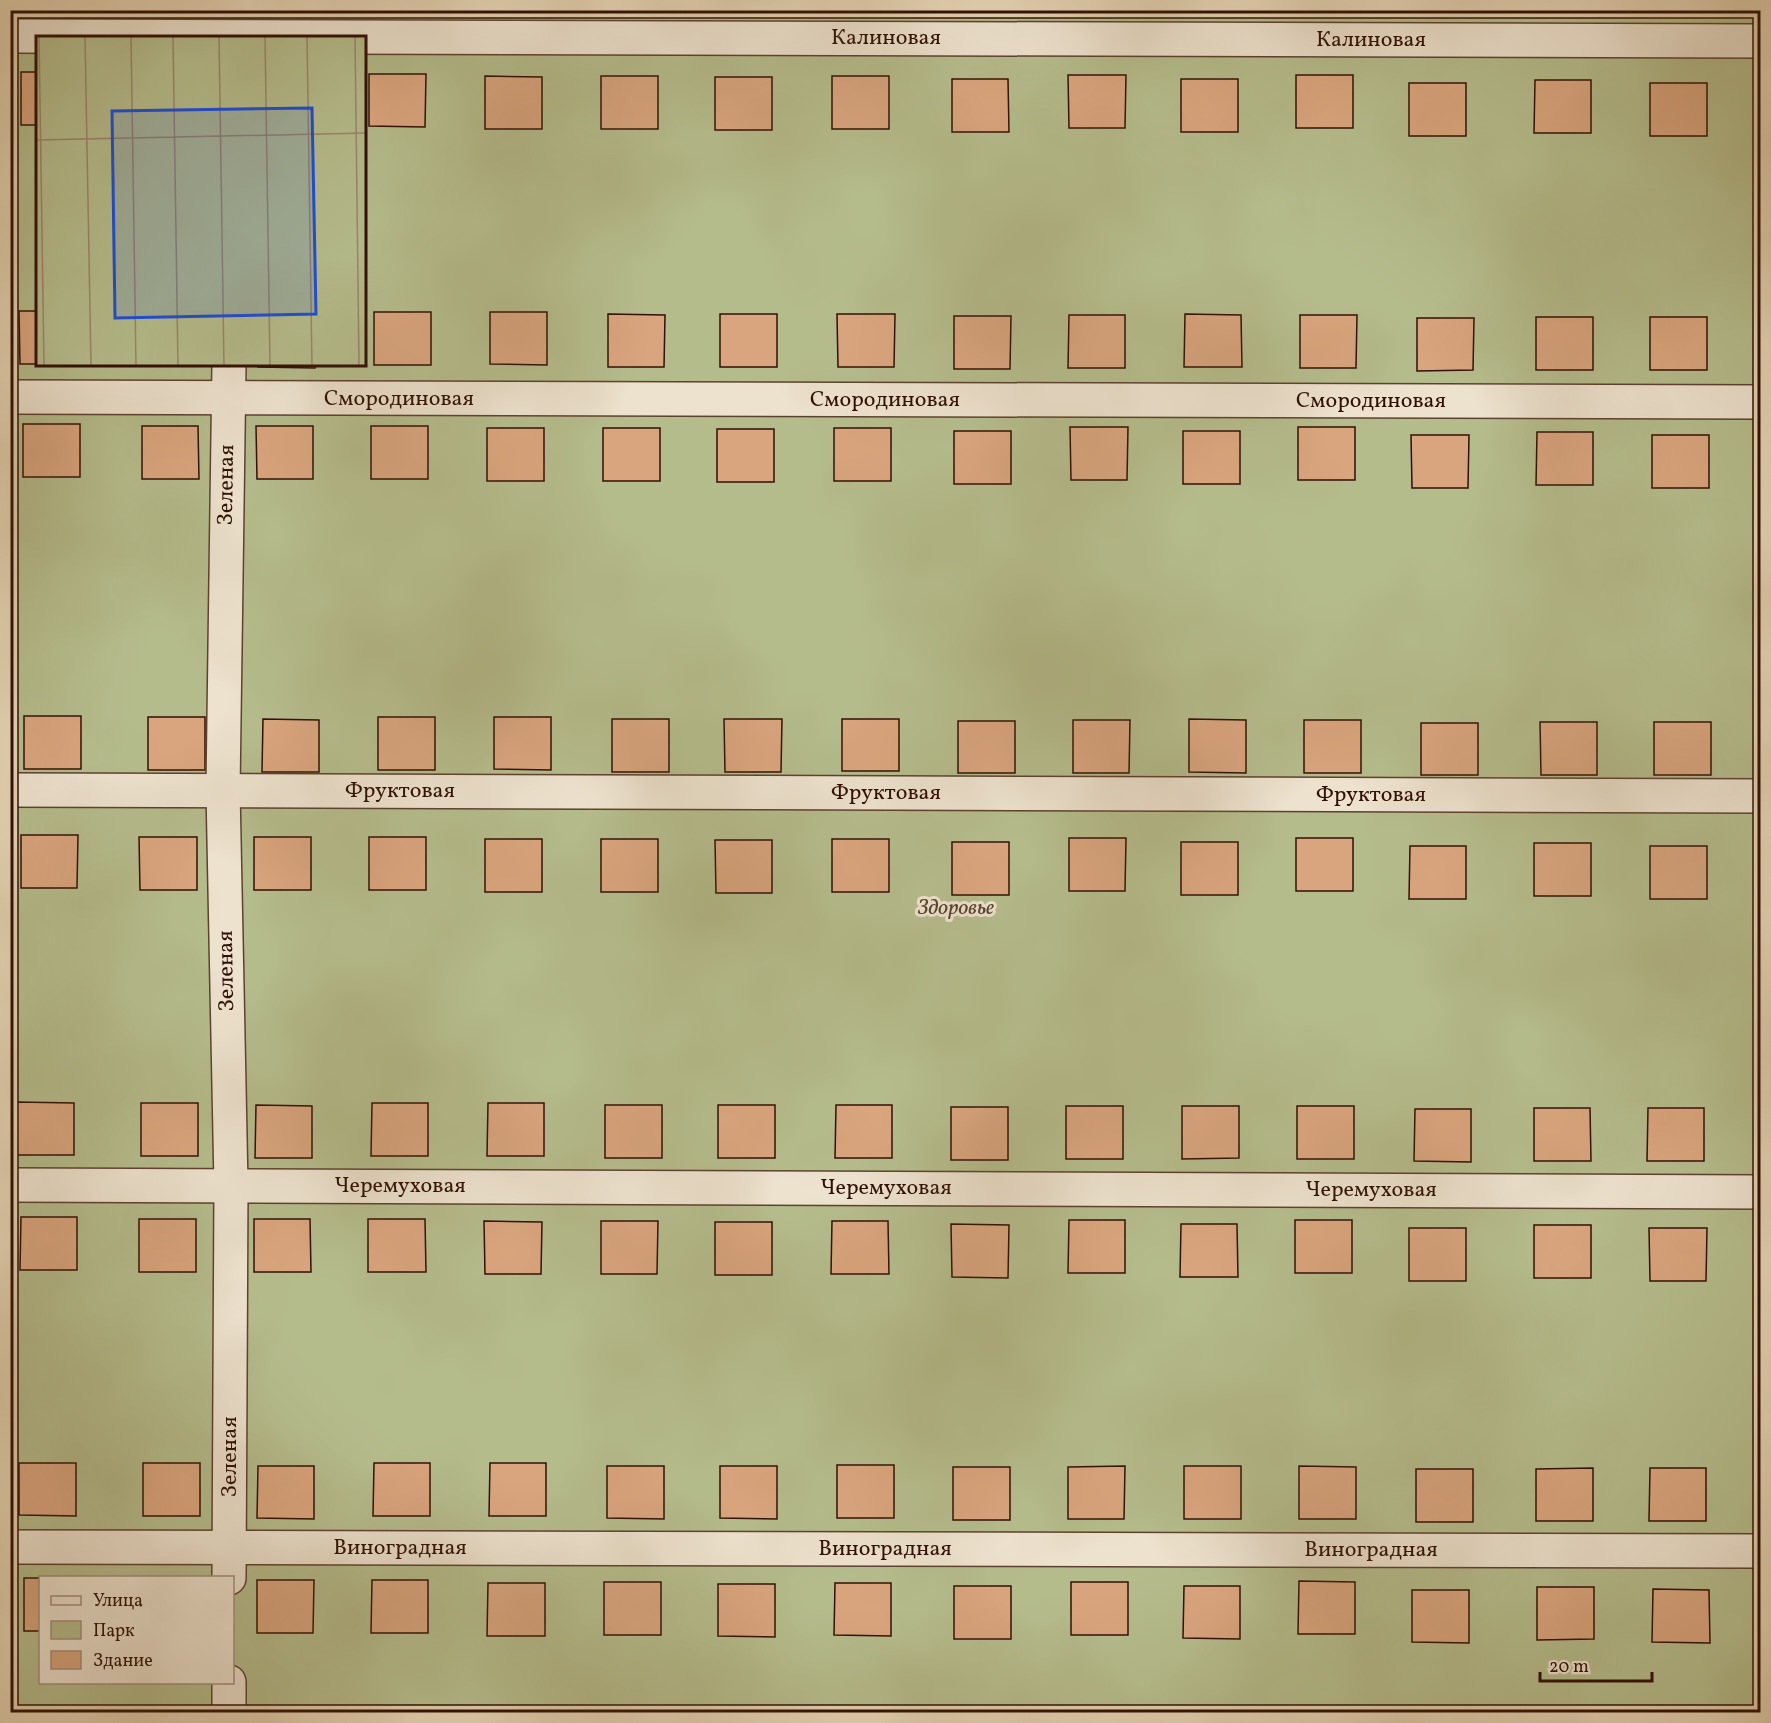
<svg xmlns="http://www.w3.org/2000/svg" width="1771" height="1723" viewBox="0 0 1771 1723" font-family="Vollkorn,serif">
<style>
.green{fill:#b5bc8c;stroke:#726648;stroke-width:1.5;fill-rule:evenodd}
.building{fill:#d9a57e;stroke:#301005;stroke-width:1.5}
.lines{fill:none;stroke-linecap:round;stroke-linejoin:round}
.minor-casing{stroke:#5d4130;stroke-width:36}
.minor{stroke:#ede2ce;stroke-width:33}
.labels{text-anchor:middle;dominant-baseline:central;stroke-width:6;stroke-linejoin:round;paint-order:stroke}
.street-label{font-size:22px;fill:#301005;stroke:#ede2ce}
.park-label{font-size:22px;font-style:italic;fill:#58442e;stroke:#ede2ce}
.inset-road{fill:none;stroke:#9c856d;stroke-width:1.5}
.view{fill:#1d4ed8;fill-opacity:0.15;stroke:#1d4ed8;stroke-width:3}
.inset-edge{fill:none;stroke:#301005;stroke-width:3}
</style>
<rect width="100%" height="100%" fill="#e4d3b3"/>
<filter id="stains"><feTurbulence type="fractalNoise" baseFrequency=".00333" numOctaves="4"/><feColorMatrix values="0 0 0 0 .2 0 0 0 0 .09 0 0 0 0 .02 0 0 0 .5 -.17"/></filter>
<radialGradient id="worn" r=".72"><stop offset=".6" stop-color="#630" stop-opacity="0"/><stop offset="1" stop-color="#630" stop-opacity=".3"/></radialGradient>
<!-- green -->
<path class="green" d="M11,11H1760V1712H11ZM38,38H364V364H38ZM40,1578H232V1682H40Z"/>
<!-- building -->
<g class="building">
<rect x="21" y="72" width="17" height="53"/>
<path d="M369,74H426L425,127L369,126Z"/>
<path d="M1068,75H1126L1125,128H1069Z"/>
<rect x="1296" y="75" width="57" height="53"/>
<path d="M485,76L542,77V129H485Z"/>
<rect x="601" y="76" width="57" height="53"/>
<rect x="832" y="76" width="57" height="53"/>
<rect x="715" y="77" width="57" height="53"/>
<path d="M952,79H1008L1009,132H952Z"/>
<rect x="1181" y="79" width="57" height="53"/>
<path d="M1535,80H1591V133H1534Z"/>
<rect x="1409" y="83" width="57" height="53"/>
<rect x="1650" y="83" width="57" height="53"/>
<path d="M19,311H38V364H20Z"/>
<rect x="374" y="312" width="57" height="53"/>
<path d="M490,312H547V365L490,364Z"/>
<path d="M608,314L665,315L664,367H608Z"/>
<rect x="720" y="314" width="57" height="53"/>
<path d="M837,314H895L894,367H838Z"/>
<path d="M1185,314L1241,315L1242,367H1184Z"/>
<path d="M1069,315H1125V368H1068Z"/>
<path d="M1300,315H1357L1356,368H1300Z"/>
<path d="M954,316H1011L1010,369H954Z"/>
<rect x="1536" y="317" width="57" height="53"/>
<rect x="1650" y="317" width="57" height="53"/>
<path d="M1417,318H1474L1473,370L1417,371Z"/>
<path d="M258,364H315V368L258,367Z"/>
<rect x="23" y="424" width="57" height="53"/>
<path d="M142,426H198L199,479H142Z"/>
<path d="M256,426H313V479H257Z"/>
<rect x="371" y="426" width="57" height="53"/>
<path d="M1070,427H1128L1127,480H1071Z"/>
<rect x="1298" y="427" width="57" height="53"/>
<rect x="487" y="428" width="57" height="53"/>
<rect x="603" y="428" width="57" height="53"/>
<rect x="834" y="428" width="57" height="53"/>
<rect x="717" y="429" width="57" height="53"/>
<rect x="954" y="431" width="57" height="53"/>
<rect x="1183" y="431" width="57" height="53"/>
<path d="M1537,432H1593V485H1536Z"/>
<path d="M1411,435H1469L1468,488H1412Z"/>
<rect x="1652" y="435" width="57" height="53"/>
<rect x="24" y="716" width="57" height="53"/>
<rect x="148" y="717" width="57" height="53"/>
<rect x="378" y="717" width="57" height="53"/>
<path d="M494,717H551V770L494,769Z"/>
<path d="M263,719L319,720V772H262Z"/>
<rect x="612" y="719" width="57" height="53"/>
<path d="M724,719H782L781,772H725Z"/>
<rect x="842" y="719" width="57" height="52"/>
<path d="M1189,719L1246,720V773L1189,772Z"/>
<path d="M1073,720H1130L1129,773H1073Z"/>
<rect x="1304" y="720" width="57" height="53"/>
<rect x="958" y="721" width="57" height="52"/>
<path d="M1540,722H1597V775H1541Z"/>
<rect x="1654" y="722" width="57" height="53"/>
<rect x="1421" y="723" width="57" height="52"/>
<path d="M21,835H78L77,888H21Z"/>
<path d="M139,837H197V890H140Z"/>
<rect x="254" y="837" width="57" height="53"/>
<rect x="369" y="837" width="57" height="53"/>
<path d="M1069,838H1126L1125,891H1069Z"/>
<rect x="1296" y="838" width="57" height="53"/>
<rect x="485" y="839" width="57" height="53"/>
<rect x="601" y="839" width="57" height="53"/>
<rect x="832" y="839" width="57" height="53"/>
<path d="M715,840H772V893H716Z"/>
<rect x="952" y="842" width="57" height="53"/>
<rect x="1181" y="842" width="57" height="53"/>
<rect x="1534" y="843" width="57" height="53"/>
<path d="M1410,846H1466V899H1409Z"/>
<rect x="1650" y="846" width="57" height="53"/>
<path d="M17,1102L74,1103V1155H17Z"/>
<rect x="141" y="1103" width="57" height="53"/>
<path d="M372,1103H428V1156H371Z"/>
<path d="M488,1103H544V1156H487Z"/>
<path d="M256,1105L312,1106V1158H255Z"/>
<rect x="605" y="1105" width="57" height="53"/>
<rect x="718" y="1105" width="57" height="53"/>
<path d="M836,1105H892V1158H835Z"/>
<rect x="1066" y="1106" width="57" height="53"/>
<path d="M1182,1106H1239V1158L1182,1159Z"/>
<rect x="1297" y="1106" width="57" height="53"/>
<rect x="951" y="1107" width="57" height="53"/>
<path d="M1534,1108H1590L1591,1161H1534Z"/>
<path d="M1648,1108H1704V1161H1647Z"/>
<path d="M1415,1109H1471V1162L1414,1161Z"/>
<path d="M21,1217H77V1270H20Z"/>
<rect x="139" y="1219" width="57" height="53"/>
<path d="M254,1219H310L311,1272H254Z"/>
<path d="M368,1219H425L426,1272H368Z"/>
<path d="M1069,1220H1125V1273H1068Z"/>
<rect x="1295" y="1220" width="57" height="53"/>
<path d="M484,1221L542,1222L541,1274H485Z"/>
<path d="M601,1221H658L657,1274H601Z"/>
<path d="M832,1221H888L889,1274H831Z"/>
<rect x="715" y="1222" width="57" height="53"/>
<path d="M951,1224L1009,1225L1008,1278L952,1277Z"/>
<path d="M1181,1224H1237L1238,1277H1180Z"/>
<rect x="1534" y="1225" width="57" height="53"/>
<rect x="1409" y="1228" width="57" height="53"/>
<path d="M1649,1228H1707L1706,1281H1650Z"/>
<path d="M19,1463H76V1516L19,1515Z"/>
<rect x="143" y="1463" width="57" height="53"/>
<path d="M374,1463H430V1516H373Z"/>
<path d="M490,1463H546V1516H489Z"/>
<rect x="837" y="1465" width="57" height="53"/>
<path d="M258,1466H314V1519L257,1518Z"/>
<path d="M607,1466H664V1519L607,1518Z"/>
<path d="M720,1466H777V1519L720,1518Z"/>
<path d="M1125,1466L1124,1519H1068V1467Z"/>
<rect x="1184" y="1466" width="57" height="53"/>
<path d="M1299,1466L1356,1467V1519H1299Z"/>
<rect x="953" y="1467" width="57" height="53"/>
<path d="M1593,1468V1521H1536V1469Z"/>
<path d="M1650,1468H1706V1521H1649Z"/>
<rect x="1416" y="1469" width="57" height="53"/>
<rect x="24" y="1578" width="16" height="53"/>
<path d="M257,1580H314L313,1633H257Z"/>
<path d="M372,1580H428V1633H371Z"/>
<path d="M1299,1581L1355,1582V1634H1298Z"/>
<rect x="604" y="1582" width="57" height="53"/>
<rect x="1071" y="1582" width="57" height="53"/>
<path d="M488,1583H545V1636H487Z"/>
<path d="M835,1583H891V1636L834,1635Z"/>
<path d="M718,1584H775V1637L718,1636Z"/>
<rect x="954" y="1586" width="57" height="53"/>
<path d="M1184,1586H1240V1639L1183,1638Z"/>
<path d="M1537,1587H1594V1639L1537,1640Z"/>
<path d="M1653,1589L1709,1590L1710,1643L1652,1642Z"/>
<path d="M1412,1590H1469V1643L1412,1642Z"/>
</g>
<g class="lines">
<defs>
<g id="minor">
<path d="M10,36L1760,41"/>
<path d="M229,364L223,790L231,1185L229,1578"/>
<path d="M10,397L1760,402"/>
<path d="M10,790L1760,796"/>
<path d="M10,1185L1760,1192"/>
<path d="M10,1547L1760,1551"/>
<path d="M229,1682V1712"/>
</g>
</defs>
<!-- minor casing -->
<use href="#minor" class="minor-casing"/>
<!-- minor -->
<use href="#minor" class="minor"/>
</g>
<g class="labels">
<!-- street labels -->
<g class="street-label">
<text x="886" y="38">Калиновая</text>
<text x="1371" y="40">Калиновая</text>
<text x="399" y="399">Смородиновая</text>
<text x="885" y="400">Смородиновая</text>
<text x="1371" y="401">Смородиновая</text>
<text transform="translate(227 485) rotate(-89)">Зеленая</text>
<text x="400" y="791">Фруктовая</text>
<text x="886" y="793">Фруктовая</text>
<text x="1371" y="795">Фруктовая</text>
<text transform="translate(227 971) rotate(-91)">Зеленая</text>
<text x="400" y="1186">Черемуховая</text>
<text x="886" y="1188">Черемуховая</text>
<text x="1371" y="1190">Черемуховая</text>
<text transform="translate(230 1457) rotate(-90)">Зеленая</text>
<text x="400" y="1548">Виноградная</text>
<text x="885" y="1549">Виноградная</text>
<text x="1371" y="1550">Виноградная</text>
</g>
<!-- park labels -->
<g class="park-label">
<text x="956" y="908">Здоровье</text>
</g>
</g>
<!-- overview -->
<g transform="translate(36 36)">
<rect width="330" height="330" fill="#e4d3b3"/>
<path d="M0,0H330V330H0Z" fill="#b5bc8c"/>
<path class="inset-road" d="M3,0L8,330M49,0L55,330M95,0L100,330M137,0L142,330M183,0L188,330M229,0L234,330M271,0L276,330M319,0L323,330M0,104L330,97"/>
<path class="view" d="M276,72L280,278L79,282L76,75Z"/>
<rect width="330" height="330" class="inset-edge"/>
</g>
<!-- margin -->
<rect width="1771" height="1723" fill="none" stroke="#e4d3b3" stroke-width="36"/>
<rect x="12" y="12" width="1747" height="1699" fill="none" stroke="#301005" stroke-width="3"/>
<rect x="18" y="18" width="1735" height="1687" fill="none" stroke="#301005" stroke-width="1.5"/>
<!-- legend -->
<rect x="39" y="1576" width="195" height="108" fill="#ede2ce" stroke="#a18e7e" stroke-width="1.5"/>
<rect x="51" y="1596" width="30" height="9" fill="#ede2ce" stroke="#a18e7e" stroke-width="1.5"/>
<text x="93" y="1606" font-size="18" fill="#301005">Улица</text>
<rect x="51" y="1621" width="30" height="18" fill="#b5bc8c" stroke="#a18e7e" stroke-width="1.5"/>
<text x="93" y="1636" font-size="18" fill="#301005">Парк</text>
<rect x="51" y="1651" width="30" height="18" fill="#d9a57e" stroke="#a18e7e" stroke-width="1.5"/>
<text x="93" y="1666" font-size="18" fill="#301005">Здание</text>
<!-- scale -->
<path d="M1540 1672v9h112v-9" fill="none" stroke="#301005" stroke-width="3"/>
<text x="1549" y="1672" font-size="18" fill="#301005" stroke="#ede2ce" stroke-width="4.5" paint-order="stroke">20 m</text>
<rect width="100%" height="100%" filter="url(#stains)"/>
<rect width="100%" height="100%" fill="url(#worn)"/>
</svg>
